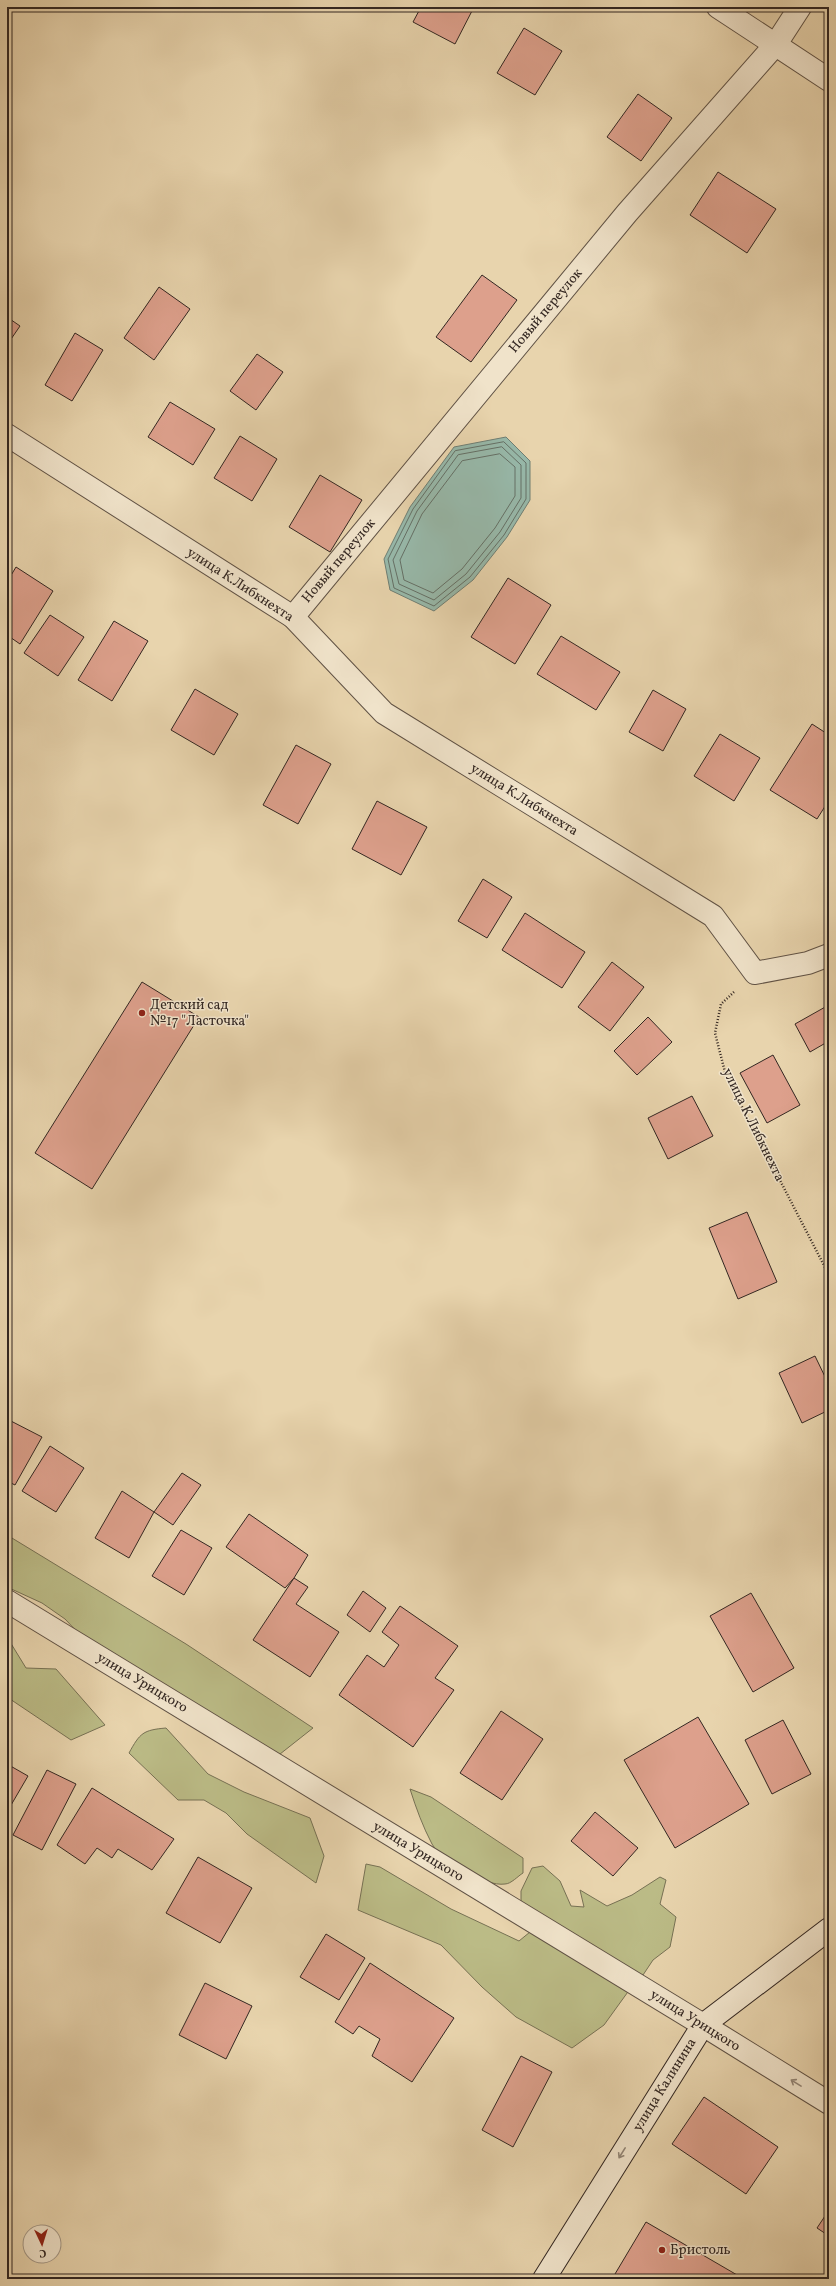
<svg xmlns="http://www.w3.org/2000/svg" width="836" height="2286" viewBox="0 0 836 2286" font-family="Vollkorn,serif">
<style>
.green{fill:#bbbb86;stroke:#777154}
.water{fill:#97b8a9;stroke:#6f7e73}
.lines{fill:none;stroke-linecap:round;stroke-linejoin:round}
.shore{stroke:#657066;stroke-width:1}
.building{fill:#dda08c;stroke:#332722}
.minor-casing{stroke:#605245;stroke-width:24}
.tertiary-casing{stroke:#605245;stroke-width:24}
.secondary-casing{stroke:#332722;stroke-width:24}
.path{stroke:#332722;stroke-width:2.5;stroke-dasharray:1 2;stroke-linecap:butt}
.minor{stroke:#f0e3ca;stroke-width:22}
.tertiary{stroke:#f0e3ca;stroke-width:22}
.secondary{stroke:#f0e3ca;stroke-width:22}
.oneway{stroke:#928576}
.poi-dot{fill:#8f2418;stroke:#f0e3ca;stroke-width:1.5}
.labels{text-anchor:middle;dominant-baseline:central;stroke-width:3;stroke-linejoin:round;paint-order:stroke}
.street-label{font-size:14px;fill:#332722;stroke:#f0e3ca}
.poi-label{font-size:14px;fill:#332722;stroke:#f0e3ca;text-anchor:start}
</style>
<rect width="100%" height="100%" fill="#e8d4ad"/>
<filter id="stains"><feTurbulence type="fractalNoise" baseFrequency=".005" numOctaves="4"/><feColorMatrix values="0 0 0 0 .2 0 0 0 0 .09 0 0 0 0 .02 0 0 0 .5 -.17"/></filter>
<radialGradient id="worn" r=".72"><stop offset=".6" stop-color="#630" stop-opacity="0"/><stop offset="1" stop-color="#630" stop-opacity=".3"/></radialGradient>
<!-- green -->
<g class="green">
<path d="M7,1535L186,1644L313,1728L275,1758L86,1641L65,1619L42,1603L7,1587Z"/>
<path d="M7,1637L26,1668L56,1669L105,1725L71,1740L7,1697Z"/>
<path d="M166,1728L208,1774L244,1792L310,1818L324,1856L316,1883L247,1834L226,1813L204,1800H178L129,1753C140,1733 143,1730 166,1728Z"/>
<path d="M410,1789L431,1797L523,1858V1873C518,1876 511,1884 505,1884C485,1887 442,1861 432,1844C423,1827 416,1808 410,1789Z"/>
<path d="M366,1864L380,1867L451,1909L519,1941L530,1932L630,1989L604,2025L572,2048L516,2017L482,1987L441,1945L358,1910Z"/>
<path d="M543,1866L560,1881L571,1906L584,1907L580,1890L607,1906L632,1895L660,1877L666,1880L660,1904L676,1917L670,1947L653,1960L643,1975H628L521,1906V1891L532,1868Z"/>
</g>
<!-- water -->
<path class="water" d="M506,437L530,461V500L507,537L473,580L434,611L390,590L384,559L410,507L454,447Z"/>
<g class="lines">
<!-- shore -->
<g class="shore">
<path d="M504,442L526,463V499L504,535L470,577L434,606L394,588L388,559L413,509L455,451Z"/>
<path d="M502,447L521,465V498L500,532L466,574L434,600L399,584L393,560L417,511L458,455Z"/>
<path d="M500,454L515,467V496L495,528L462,569L433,593L404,580L400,560L422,514L462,461Z"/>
</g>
</g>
<!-- building -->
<g class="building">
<path d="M421,7H474L455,44L413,22Z"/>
<path d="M524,28L562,51L535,95L497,73Z"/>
<path d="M638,94L672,118L641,161L607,137Z"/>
<path d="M718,172L776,209L747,253L690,215Z"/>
<path d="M482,275L517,300L471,362L436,337Z"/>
<path d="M159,287L190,309L154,360L124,338Z"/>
<path d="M7,317L20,326L7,345Z"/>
<path d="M75,333L103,350L72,401L45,385Z"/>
<path d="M257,354L283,372L256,410L230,391Z"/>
<path d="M170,402L215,429L193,465L148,437Z"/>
<path d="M240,436L277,459L252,501L214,478Z"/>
<path d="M320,475L362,500L330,552L289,527Z"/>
<path d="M16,567L53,591L20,644L7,635V582Z"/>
<path d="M508,578L551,605L515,664L471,637Z"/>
<path d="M50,615L84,637L58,676L24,653Z"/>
<path d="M114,621L148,641L112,701L78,680Z"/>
<path d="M561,636L620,672L596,710L537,674Z"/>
<path d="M195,689L238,714L214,755L171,730Z"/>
<path d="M653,690L686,709L663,751L629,732Z"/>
<path d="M812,724L829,735V800L817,819L770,790Z"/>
<path d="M720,734L760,758L734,801L694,776Z"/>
<path d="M296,745L331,764L298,824L263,805Z"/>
<path d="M377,801L427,827L401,875L352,849Z"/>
<path d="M483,879L512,897L487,938L458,921Z"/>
<path d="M525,913L585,952L562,988L502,950Z"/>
<path d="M612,962L644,987L610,1031L578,1007Z"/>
<path d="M142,982L199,1017L92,1189L35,1153Z"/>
<path d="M827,1006L829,1009V1041L810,1052L795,1024Z"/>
<path d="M648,1017L672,1042L637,1075L614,1051Z"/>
<path d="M773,1055L800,1105L767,1123L740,1073Z"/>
<path d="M692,1096L713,1136L668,1159L648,1118Z"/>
<path d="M747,1212L777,1282L738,1299L709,1228Z"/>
<path d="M815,1356L829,1385V1410L802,1423L779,1373Z"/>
<path d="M7,1419L42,1437L15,1485L7,1481Z"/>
<path d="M50,1446L84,1468L56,1512L22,1491Z"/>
<path d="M182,1473L201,1485L173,1525L154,1512Z"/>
<path d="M122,1491L154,1512L129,1558L95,1538Z"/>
<path d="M249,1514L308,1555L294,1578L285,1588L226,1547Z"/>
<path d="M181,1530L212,1548L184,1595L152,1576Z"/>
<path d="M294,1578L308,1587L296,1604L339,1632L310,1677L253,1640Z"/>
<path d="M363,1591L386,1608L370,1632L347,1615Z"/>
<path d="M751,1593L794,1668L753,1692L710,1616Z"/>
<path d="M400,1606L458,1646L435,1678L454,1690L413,1747L339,1695L367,1655L384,1667L399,1645L382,1632Z"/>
<path d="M501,1711L543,1739L502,1800L460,1773Z"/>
<path d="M698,1717L749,1804L675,1848L624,1760Z"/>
<path d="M783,1720L811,1774L772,1794L745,1740Z"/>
<path d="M7,1764L28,1776L7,1812Z"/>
<path d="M47,1770L76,1784L42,1850L13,1835Z"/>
<path d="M92,1788L174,1839L152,1870L118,1849L112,1858L97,1848L85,1864L57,1845Z"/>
<path d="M595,1812L638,1848L613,1876L571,1841Z"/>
<path d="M198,1857L252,1888L220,1943L166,1913Z"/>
<path d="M326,1934L365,1958L339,2000L300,1977Z"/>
<path d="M370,1963L454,2018L412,2082L372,2056L380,2039L359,2026L353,2034L335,2022Z"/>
<path d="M205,1983L252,2006L226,2059L179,2035Z"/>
<path d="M521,2056L552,2072L513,2147L482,2130Z"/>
<path d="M704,2097L778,2147L746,2194L672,2144Z"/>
<path d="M829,2210V2236L817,2228Z"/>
<path d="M646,2222L744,2279H612Z"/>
</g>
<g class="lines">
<defs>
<g id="minor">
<path d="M718,7L829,80"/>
<path d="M7,435L293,617L384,713L713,916L755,973L808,963L829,955"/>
<path d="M293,617L627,213L776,44L800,7"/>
<path d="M703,2025L829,2103"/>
</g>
<path id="tertiary" d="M7,1601L703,2025"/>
<path id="secondary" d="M544,2279L703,2025L829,1929"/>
</defs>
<!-- minor casing -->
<use href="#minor" class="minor-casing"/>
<!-- tertiary casing -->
<use href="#tertiary" class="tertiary-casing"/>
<!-- secondary casing -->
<use href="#secondary" class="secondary-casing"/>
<!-- path -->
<path class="path" d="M734,992L721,1004L715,1033L726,1076L829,1275"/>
<!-- minor -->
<use href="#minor" class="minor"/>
<!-- tertiary -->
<use href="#tertiary" class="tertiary"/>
<!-- secondary -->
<use href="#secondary" class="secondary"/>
</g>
<!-- one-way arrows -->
<defs><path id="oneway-shaft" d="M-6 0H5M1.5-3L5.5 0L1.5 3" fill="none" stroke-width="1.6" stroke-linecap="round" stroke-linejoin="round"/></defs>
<g class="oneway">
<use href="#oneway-shaft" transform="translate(796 2083) rotate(-148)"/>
<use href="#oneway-shaft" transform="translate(622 2153) rotate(122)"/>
</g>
<!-- markers -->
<g class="poi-dot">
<circle cx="142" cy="1013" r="4"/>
<circle cx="662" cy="2250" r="4"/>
</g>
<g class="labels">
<!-- street labels -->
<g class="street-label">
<text transform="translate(546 311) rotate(-50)">Новый переулок</text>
<text transform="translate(339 561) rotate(-50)">Новый переулок</text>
<text transform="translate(240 585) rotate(33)">улица К.Либкнехта</text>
<text transform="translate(524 800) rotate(32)">улица К.Либкнехта</text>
<text transform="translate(753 1125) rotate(64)">улица К.Либкнехта</text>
<text transform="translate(142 1683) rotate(31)">улица Урицкого</text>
<text transform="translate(418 1852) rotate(31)">улица Урицкого</text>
<text transform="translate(695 2021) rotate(32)">улица Урицкого</text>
<text transform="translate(665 2085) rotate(-58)">улица Калинина</text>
</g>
<!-- poi labels -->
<g class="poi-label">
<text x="150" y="1005">Детский сад<tspan x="150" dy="16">№17 "Ласточка"</tspan></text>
<text x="670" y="2250">Бристоль</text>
</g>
</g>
<!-- margin -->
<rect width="836" height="2286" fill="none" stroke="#e8d4ad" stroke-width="24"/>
<rect x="8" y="8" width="820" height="2270" fill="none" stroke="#332722" stroke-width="2"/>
<rect x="12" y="12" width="812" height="2262" fill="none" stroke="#332722"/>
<!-- north arrow -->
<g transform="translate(42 2244) rotate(176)"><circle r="19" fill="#f0e3ca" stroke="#a49887"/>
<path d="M0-3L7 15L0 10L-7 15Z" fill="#8f2418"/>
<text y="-6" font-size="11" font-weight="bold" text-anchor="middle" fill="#332722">С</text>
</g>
<rect width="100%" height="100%" filter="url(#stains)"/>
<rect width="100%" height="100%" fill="url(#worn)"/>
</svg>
